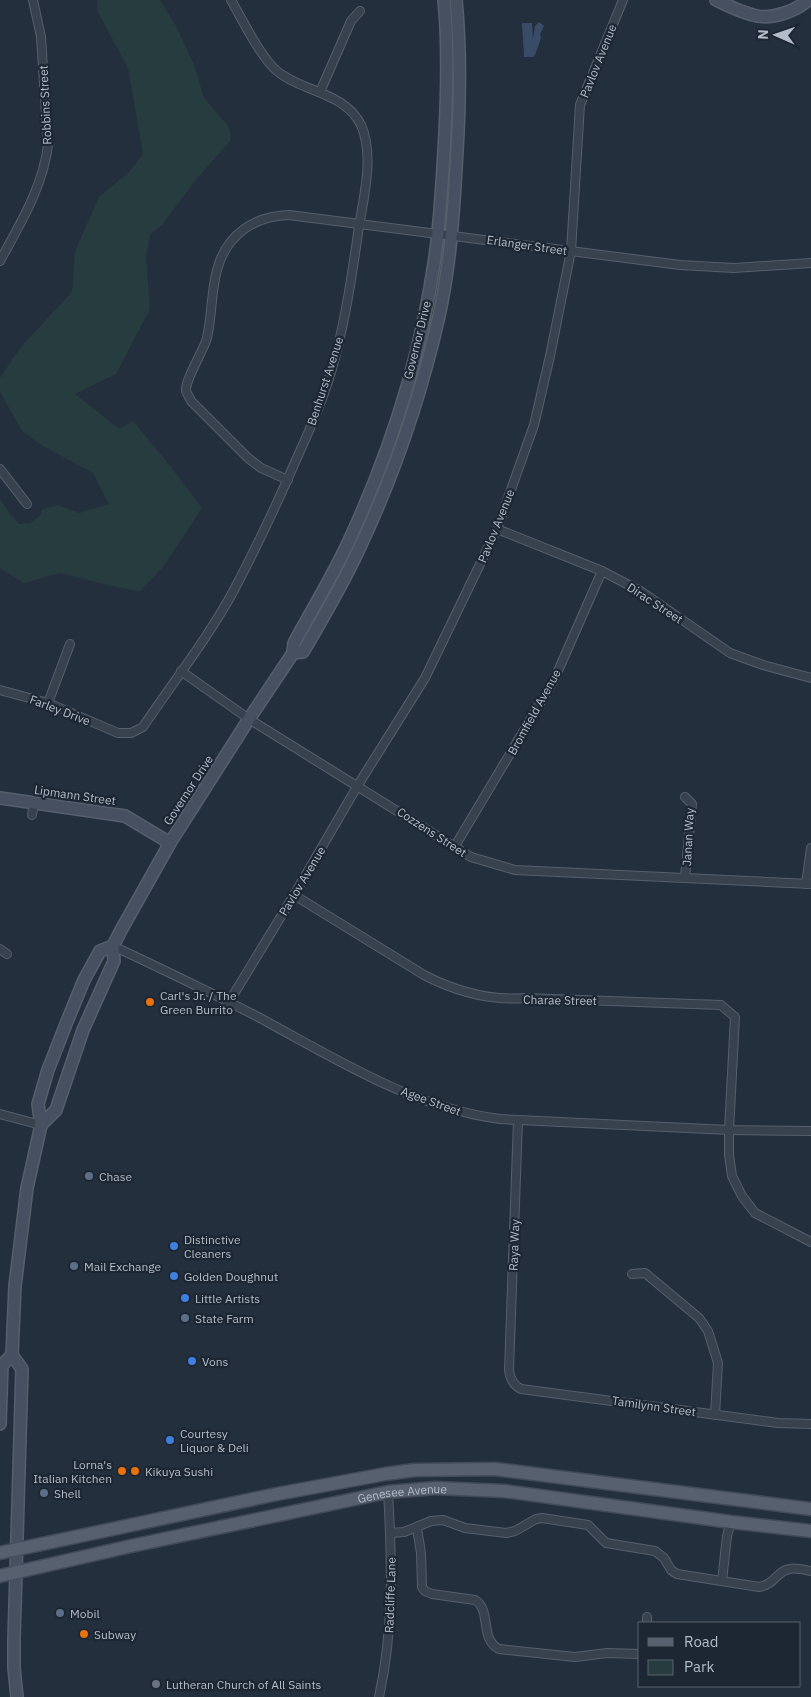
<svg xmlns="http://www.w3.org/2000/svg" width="811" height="1697" viewBox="0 0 811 1697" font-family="'IBM Plex Sans',sans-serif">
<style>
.green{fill:#263c3f}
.water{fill:#394c67}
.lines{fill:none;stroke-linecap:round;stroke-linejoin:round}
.street-casing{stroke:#565f6c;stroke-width:10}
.secondary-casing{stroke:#565f6c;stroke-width:14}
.primary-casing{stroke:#414a57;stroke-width:15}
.street{stroke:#38414e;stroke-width:8}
.secondary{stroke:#465061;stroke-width:11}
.primary{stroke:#56606e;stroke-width:12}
.food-dot{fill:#e8710a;stroke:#1d2633;stroke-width:2}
.service-dot{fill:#5c6f8a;stroke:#1d2633;stroke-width:2}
.shop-dot{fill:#3f7fe0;stroke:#1d2633;stroke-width:2}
.worship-dot{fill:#6b7280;stroke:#1d2633;stroke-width:2}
.labels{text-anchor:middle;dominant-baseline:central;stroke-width:4.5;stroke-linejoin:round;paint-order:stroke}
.street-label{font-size:12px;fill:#b4bcc9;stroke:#1d2633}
.poi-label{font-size:12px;fill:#b4bcc9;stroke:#1d2633;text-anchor:start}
</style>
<rect width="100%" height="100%" fill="#242f3e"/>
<!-- green -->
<path class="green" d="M97,0H160L177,28L194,65L204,98L229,127L231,140L194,182L162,225L150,235L146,255L150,309L116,374L75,394L119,429L133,421L171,467L202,508L163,567L140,591L111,586L60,573L24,583L0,568V499L10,514L19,524L30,523L40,516L42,509L58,505L79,513L109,504L93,473L43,446L22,431L0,392V378L21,347L72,292L75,251L99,197L129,172L143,154L128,68L98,12Z"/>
<!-- water -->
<path class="water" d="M539,22L544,26L540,34L541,38L535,55L533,57H524L522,23H532L533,39L535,26Z"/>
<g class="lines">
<defs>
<g id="street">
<path d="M320,92L351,21L360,11"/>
<path d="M0,261C20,224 43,187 48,145L41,37L33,0"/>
<path d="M0,469L27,504"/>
<path d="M288,480L261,468L248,458L191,401C190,398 187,394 186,391C185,379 203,352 207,338C212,316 211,292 217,270C226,235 254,216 289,215L680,265L734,268L811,263"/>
<path d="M497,529L602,571L642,592L730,653L763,665L811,678"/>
<path d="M181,671L249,719L471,857L515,870L811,884"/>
<path d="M0,690L48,703L118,733H131L143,727C173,682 208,638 234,590C256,548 277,504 296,460C311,427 326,393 335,358C346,316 352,275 358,233C363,199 375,156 361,125C345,92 302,92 277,71C261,58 242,19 231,0"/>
<path d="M48,703L70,644"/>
<path d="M685,797L692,804L685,878"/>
<path d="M32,815L34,803"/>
<path d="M455,846L554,680L602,571"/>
<path d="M806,884L811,848"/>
<path d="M294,895L424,975C455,991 489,1001 525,998L721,1005L735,1017L729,1130V1155L732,1176L742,1196L755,1213L811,1242"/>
<path d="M113,946C162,969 212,993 260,1018C336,1059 413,1108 500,1119L729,1130L811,1131"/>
<path d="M0,949L7,954"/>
<path d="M229,1002L294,895L358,785L425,678L497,529L534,425L550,356L571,251L580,105L623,0"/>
<path d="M0,1114L41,1125"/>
<path d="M518,1120L509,1370C510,1379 513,1385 521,1389L778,1423L811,1424"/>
<path d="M632,1274L645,1273L699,1318L708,1331L718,1363L715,1415"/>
<path d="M417,1528L421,1553L422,1587L425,1591L432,1594L475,1600C492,1610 479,1639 499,1649L575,1657L607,1653L640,1654"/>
<path d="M390,1533L404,1532L431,1521L443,1520L465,1528L506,1533L515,1531L536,1519L542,1518L588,1525L606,1543L655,1551L664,1558L671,1570L677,1574L759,1587C776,1584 776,1571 790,1569C796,1567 805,1570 811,1571"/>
<path d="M722,1581L727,1536L731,1522"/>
<path d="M647,1623V1617"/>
<path d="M379,1697C394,1629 392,1561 388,1492"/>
</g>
<g id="secondary">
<path d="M716,0C729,6 742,13 757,16C773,19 796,11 808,0"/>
<path d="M293,653L303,652C323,618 343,584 359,549C394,475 421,395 439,316C451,262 454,206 457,151C460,100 461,51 456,0"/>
<path d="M0,798L125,816L170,843"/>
<path d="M41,1125L56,1110L83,1030L114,961L113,946L120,932L170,843L249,719L293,653L294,643C312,610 332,577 348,543C390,453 421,356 435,257C440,222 442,187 444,151C447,101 449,50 444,0"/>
<path d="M0,1424L2,1365L12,1355"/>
<path d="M17,1697L14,1668V1639L22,1369L12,1355L15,1286L27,1188L41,1125L38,1104L48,1070L66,1024L84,980L100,951L113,946"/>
</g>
<g id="primary">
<path d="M0,1553L277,1494L385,1474L415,1470L495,1469L811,1509"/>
<path id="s1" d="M0,1576L131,1546L388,1492L436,1488L504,1491L731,1522L811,1531"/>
</g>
</defs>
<!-- street casing -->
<use href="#street" class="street-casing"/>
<!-- secondary casing -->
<use href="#secondary" class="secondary-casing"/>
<!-- primary casing -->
<use href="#primary" class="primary-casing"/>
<!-- street -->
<use href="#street" class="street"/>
<!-- secondary -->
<use href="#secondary" class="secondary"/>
<!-- primary -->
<use href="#primary" class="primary"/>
</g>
<!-- markers -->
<g class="food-dot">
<circle cx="150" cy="1002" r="5"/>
<circle cx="122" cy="1471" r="5"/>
<circle cx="135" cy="1471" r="5"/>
<circle cx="84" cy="1634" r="5"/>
</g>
<g class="service-dot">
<circle cx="89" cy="1176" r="5"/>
<circle cx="74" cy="1266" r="5"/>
<circle cx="185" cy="1318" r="5"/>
<circle cx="44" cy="1493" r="5"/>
<circle cx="60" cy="1613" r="5"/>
</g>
<g class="shop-dot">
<circle cx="174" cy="1246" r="5"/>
<circle cx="174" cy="1276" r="5"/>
<circle cx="185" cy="1298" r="5"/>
<circle cx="192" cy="1361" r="5"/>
<circle cx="170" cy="1440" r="5"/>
</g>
<circle class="worship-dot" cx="156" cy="1684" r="5"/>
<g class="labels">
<!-- street labels -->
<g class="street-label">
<text transform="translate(598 61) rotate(-68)">Pavlov Avenue</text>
<text transform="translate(45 105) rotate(-93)">Robbins Street</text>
<text transform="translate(527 245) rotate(8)">Erlanger Street</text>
<text transform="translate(417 340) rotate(-76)">Governor Drive</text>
<text transform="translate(325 381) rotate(-72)">Benhurst Avenue</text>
<text transform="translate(496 526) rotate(-68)">Pavlov Avenue</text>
<text transform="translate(655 603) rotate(33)">Dirac Street</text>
<text transform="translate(60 710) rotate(21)">Farley Drive</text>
<text transform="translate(534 712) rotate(-61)">Bromfield Avenue</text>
<text transform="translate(188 790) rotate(-57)">Governor Drive</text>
<text transform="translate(75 795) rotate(8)">Lipmann Street</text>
<text transform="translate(432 832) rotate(33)">Cozzens Street</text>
<text transform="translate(688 837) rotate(-87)">Janan Way</text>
<text transform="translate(302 881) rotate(-59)">Pavlov Avenue</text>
<text transform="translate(560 1000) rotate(1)">Charae Street</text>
<text transform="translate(431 1101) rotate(20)">Agee Street</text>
<text transform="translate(514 1245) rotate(-88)">Raya Way</text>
<text transform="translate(654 1406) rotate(8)">Tamilynn Street</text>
<text stroke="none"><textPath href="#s1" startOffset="411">Genesee Avenue</textPath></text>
<text transform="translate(390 1595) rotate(-88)">Radcliffe Lane</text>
</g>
<!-- poi labels -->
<g class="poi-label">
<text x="160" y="995">Carl's Jr. / The<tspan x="160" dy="14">Green Burrito</tspan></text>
<text x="99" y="1176">Chase</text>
<text x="184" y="1239">Distinctive<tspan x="184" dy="14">Cleaners</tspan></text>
<text x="84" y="1266">Mail Exchange</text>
<text x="184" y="1276">Golden Doughnut</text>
<text x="195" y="1298">Little Artists</text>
<text x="195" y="1318">State Farm</text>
<text x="202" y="1361">Vons</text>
<text x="180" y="1433">Courtesy<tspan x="180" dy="14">Liquor &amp; Deli</tspan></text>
<text x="112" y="1464" text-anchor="end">Lorna's<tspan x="112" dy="14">Italian Kitchen</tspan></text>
<text x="145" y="1471">Kikuya Sushi</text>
<text x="54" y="1493">Shell</text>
<text x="70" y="1613">Mobil</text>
<text x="94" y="1634">Subway</text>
<text x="166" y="1684">Lutheran Church of All Saints</text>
</g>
</g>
<!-- legend -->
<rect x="638" y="1622" width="162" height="65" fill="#1d2633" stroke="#59626f"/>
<rect x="648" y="1638" width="25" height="8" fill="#56606e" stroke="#59626f"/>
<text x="684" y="1647" font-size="15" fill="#b4bcc9">Road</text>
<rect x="648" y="1660" width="25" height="15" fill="#263c3f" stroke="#59626f"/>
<text x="684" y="1672" font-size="15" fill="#b4bcc9">Park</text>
<!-- north arrow -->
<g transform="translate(776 35) rotate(272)" stroke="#1d2633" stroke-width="4" paint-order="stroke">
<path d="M0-4L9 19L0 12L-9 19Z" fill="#b4bcc9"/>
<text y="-8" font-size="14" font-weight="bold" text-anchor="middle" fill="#b4bcc9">N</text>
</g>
</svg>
